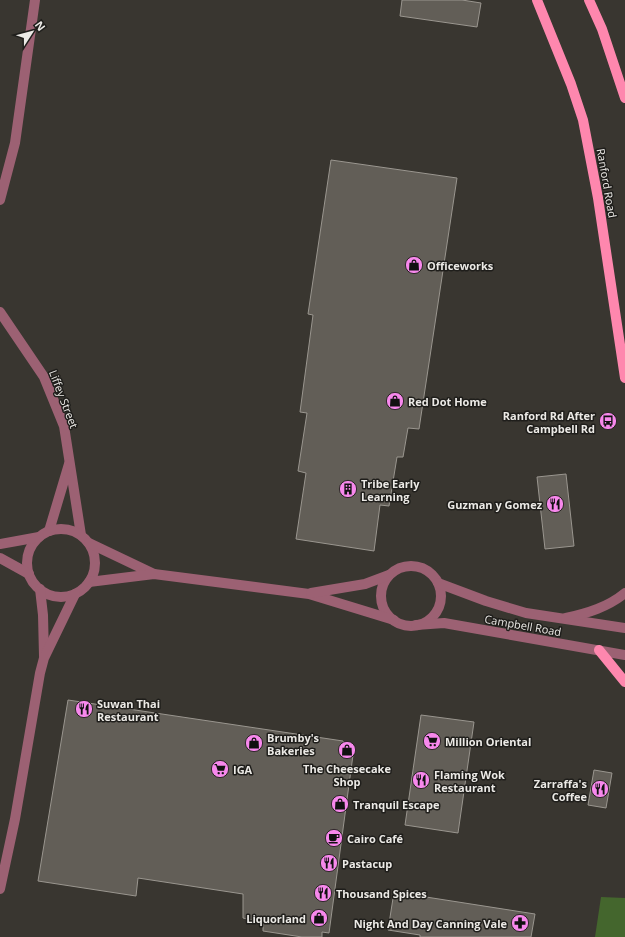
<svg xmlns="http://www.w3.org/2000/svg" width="625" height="937" viewBox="0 0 625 937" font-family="'Open Sans',sans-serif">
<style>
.green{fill:#44662d}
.building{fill:#625e57;stroke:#9a968f}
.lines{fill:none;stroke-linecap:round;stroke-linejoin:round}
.minor{stroke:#9c6173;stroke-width:10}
.tertiary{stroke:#9c6173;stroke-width:10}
.primary{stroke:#fe87ae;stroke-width:10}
.labels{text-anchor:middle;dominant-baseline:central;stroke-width:3;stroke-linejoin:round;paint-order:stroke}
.street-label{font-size:11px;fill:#eceae6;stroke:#1f1e1b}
.poi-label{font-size:11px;font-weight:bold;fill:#eceae6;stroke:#1f1e1b;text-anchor:start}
</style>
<rect width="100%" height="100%" fill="#393630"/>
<!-- green -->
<path class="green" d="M601,897L625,898V937H595Z"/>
<!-- building -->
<g class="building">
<path d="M402,0H462L481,3L477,27L400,16Z"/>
<path d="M331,160L457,178L419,429L408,428L403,457H397L389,506L380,505L374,551L296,539L306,473L298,471L307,413L300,412L313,315L308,314Z"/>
<path d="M566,474L574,546L545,549L537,477Z"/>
<path d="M68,700L343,741L353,755L329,933L322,932V937H302L263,931V923L243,918V894L138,878L136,896L38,881Z"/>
<path d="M421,715L474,722L458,833L405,825Z"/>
<path d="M594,770L612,773L606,808L588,805Z"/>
<path d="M394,892L535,914L531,937H420V935L388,930Z"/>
</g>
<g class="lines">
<!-- minor -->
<g class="minor">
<path d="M0,200L15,143L35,0"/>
<path d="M0,312L44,377L64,426L81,535"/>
<path d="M49,531L69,464"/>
</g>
<!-- tertiary -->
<g class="tertiary">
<circle cx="61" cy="563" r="34"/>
<path d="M89,543L154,574"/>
<path d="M0,544L39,537"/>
<path d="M0,558L29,574"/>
<circle cx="411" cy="596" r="30"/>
<path d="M89,582L154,574L309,594L394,620"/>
<path d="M438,583L486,601L526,613L625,628"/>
<path d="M40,589L43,615L44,656"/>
<path d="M311,593L365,584L389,575"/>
<path d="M566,618C588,613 608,607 625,593"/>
<path d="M416,625L444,623L625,655"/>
<path d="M0,889L15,819L40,673L44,658L75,594"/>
</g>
<!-- primary -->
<g class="primary">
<path d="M537,0L571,84L583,120L598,198L625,378"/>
<path d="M589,0L602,29L625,98"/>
<path d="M599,650L625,682"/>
</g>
</g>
<!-- icons -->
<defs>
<symbol id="shop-disc" viewBox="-11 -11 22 22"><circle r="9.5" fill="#f788ec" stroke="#1f1e1b"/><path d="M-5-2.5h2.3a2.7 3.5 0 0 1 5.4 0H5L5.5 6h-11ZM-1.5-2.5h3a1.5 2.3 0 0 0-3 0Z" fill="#111"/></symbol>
<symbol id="bus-disc" viewBox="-11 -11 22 22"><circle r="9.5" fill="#f788ec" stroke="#1f1e1b"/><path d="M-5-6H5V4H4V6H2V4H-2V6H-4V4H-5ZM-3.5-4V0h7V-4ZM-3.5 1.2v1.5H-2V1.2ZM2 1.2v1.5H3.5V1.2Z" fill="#111"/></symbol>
<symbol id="building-disc" viewBox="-11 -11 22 22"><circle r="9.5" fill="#f788ec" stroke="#1f1e1b"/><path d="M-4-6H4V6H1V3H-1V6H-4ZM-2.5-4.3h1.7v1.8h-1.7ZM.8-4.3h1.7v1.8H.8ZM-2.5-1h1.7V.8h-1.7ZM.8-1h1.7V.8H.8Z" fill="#111"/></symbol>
<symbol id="restaurant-disc" viewBox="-11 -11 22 22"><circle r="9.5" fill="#f788ec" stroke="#1f1e1b"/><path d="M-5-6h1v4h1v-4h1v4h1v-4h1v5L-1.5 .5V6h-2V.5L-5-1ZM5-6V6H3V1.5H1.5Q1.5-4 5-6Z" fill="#111"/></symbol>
<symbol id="supermarket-disc" viewBox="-11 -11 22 22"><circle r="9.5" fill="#f788ec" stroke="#1f1e1b"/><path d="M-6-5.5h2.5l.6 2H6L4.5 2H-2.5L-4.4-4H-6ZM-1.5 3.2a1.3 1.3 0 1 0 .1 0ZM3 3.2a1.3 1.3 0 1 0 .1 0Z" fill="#111"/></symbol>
<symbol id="cafe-disc" viewBox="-11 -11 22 22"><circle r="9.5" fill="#f788ec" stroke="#1f1e1b"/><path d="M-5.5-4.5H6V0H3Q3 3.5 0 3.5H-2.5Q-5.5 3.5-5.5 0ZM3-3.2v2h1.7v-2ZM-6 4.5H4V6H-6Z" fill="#111"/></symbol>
<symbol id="pharmacy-disc" viewBox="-11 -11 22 22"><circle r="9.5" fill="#f788ec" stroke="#1f1e1b"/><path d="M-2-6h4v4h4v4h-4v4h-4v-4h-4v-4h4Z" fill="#111"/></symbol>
</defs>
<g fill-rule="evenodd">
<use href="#shop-disc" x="404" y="255" width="20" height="20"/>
<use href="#shop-disc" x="385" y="391" width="20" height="20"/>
<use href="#bus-disc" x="598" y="411" width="20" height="20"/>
<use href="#building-disc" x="338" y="479" width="20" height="20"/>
<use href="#restaurant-disc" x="545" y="494" width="20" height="20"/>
<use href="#restaurant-disc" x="74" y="699" width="20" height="20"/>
<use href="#supermarket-disc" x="422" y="731" width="20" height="20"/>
<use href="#shop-disc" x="244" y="733" width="20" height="20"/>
<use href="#shop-disc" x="337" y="740" width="20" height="20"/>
<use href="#supermarket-disc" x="210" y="759" width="20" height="20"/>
<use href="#restaurant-disc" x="411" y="770" width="20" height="20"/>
<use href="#restaurant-disc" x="590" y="779" width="20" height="20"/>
<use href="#shop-disc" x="330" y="794" width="20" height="20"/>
<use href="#cafe-disc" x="324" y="828" width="20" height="20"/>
<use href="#restaurant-disc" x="319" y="853" width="20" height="20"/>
<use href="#restaurant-disc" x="313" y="883" width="20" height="20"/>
<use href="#shop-disc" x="309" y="908" width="20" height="20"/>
<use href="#pharmacy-disc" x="510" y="913" width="20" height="20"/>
</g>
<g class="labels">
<!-- street labels -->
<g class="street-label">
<text transform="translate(607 183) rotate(80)">Ranford Road</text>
<text transform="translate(64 399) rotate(69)">Liffey Street</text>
<text transform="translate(523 625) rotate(10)">Campbell Road</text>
</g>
<!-- poi labels -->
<g class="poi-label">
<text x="427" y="265">Officeworks</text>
<text x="408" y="401">Red Dot Home</text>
<text x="595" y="415" text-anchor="end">Ranford Rd After<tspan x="595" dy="13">Campbell Rd</tspan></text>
<text x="361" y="483">Tribe Early<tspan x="361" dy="13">Learning</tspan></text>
<text x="542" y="504" text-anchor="end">Guzman y Gomez</text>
<text x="97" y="703">Suwan Thai<tspan x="97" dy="13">Restaurant</tspan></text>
<text x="267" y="737">Brumby's<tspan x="267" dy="13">Bakeries</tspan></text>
<text x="445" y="741">Million Oriental</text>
<text x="347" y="768" text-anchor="middle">The Cheesecake<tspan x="347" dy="13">Shop</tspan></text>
<text x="233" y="769">IGA</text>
<text x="434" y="774">Flaming Wok<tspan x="434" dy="13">Restaurant</tspan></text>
<text x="587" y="783" text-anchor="end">Zarraffa's<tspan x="587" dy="13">Coffee</tspan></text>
<text x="353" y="804">Tranquil Escape</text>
<text x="347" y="838">Cairo Café</text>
<text x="342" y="863">Pastacup</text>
<text x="336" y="893">Thousand Spices</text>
<text x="306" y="918" text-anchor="end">Liquorland</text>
<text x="507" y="923" text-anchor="end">Night And Day Canning Vale</text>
</g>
</g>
<!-- north arrow -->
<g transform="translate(32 32) rotate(54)" stroke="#1f1e1b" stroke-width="3" paint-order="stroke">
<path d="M0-3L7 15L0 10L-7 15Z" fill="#eceae6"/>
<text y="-6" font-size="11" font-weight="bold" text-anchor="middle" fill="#eceae6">N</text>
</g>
</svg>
